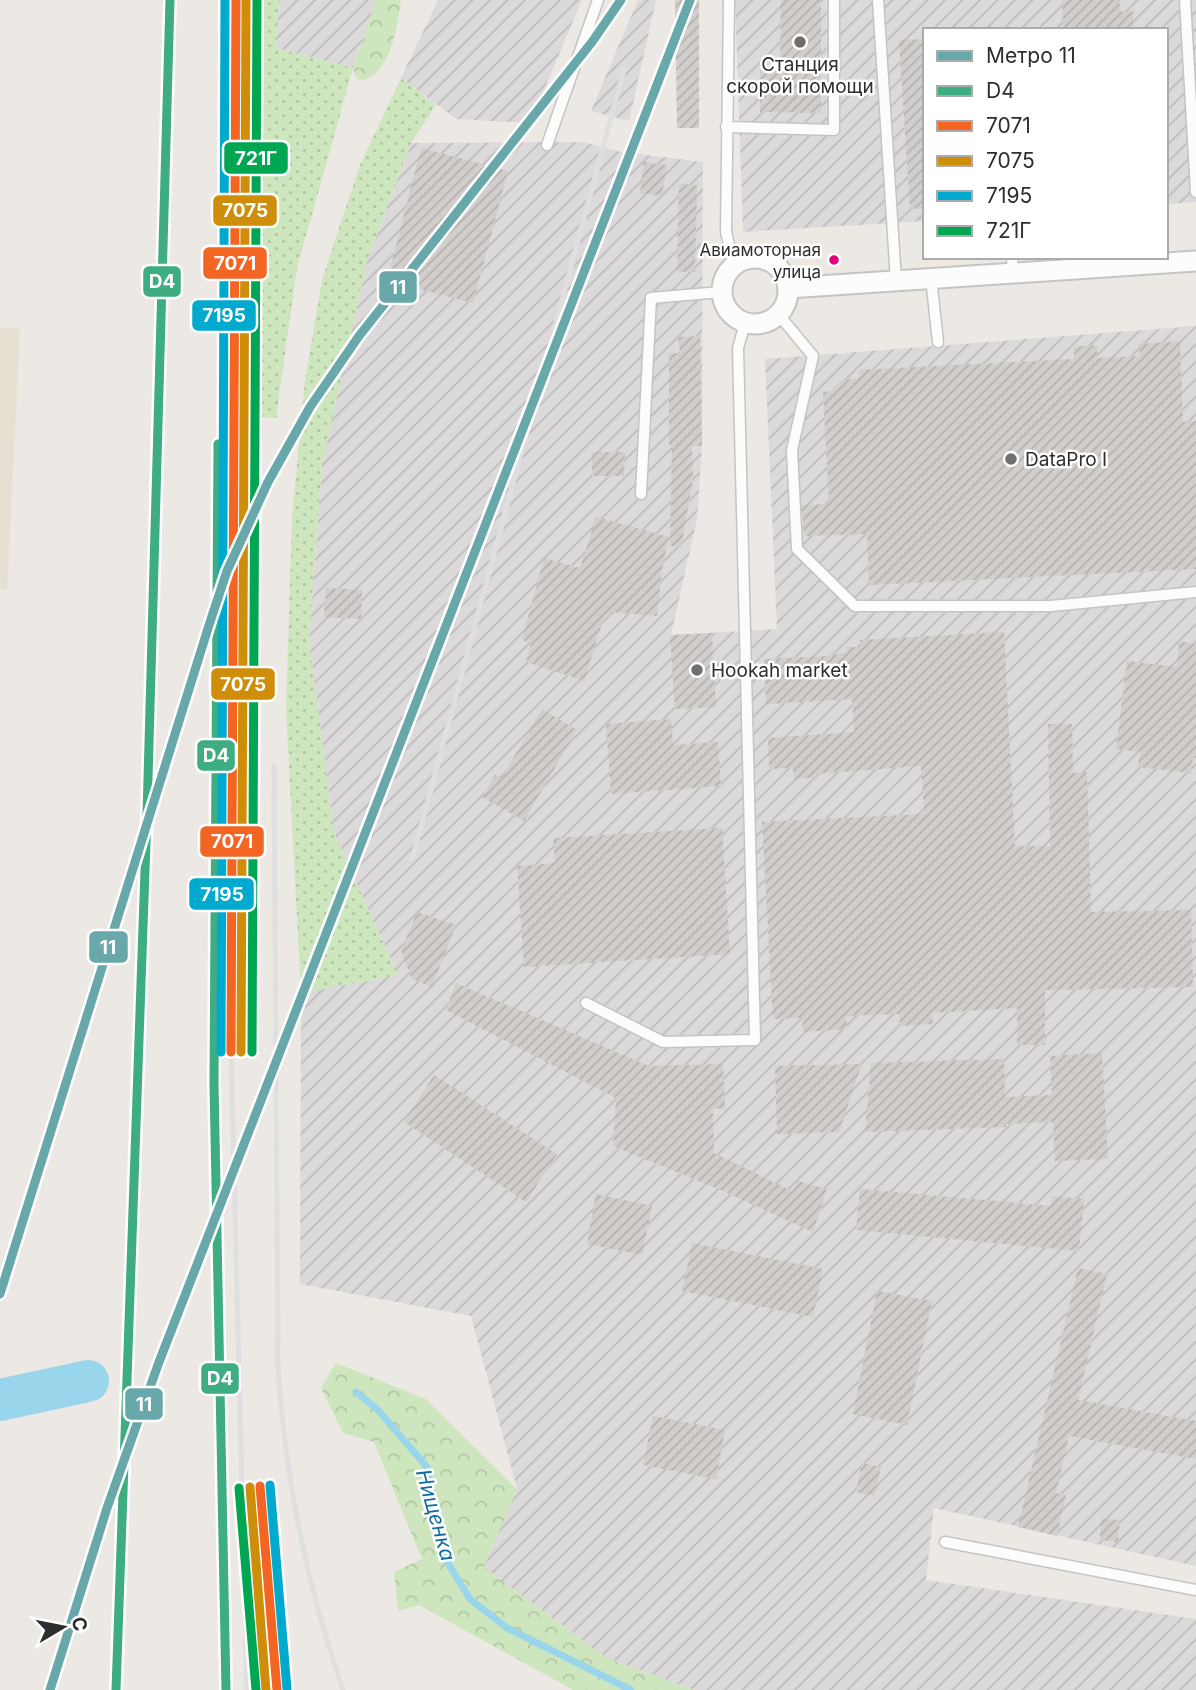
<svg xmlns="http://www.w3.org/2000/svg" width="1196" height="1690" viewBox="0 0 1196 1690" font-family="Inter,sans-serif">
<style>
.industrial{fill:url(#industrial-furrows)}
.education{fill:#e6e0d3}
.grass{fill:url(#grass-dots)}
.forest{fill:url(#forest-crowns)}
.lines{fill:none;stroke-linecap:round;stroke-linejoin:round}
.stream{stroke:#99d6ec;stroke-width:7}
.river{stroke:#99d6ec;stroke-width:42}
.building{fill:url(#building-hatch)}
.lane-casing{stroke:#c5c4c5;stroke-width:13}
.street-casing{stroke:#c5c4c5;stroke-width:23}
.lane{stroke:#fcfcfb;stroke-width:10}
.street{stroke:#fcfcfb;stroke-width:19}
.rail{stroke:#dfdfe1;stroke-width:5}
.rail-1-casing{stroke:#fff;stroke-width:14}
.rail-2-casing{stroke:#fff;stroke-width:14}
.rail-3-casing{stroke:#fff;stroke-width:14}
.rail-4-casing{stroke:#fff;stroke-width:14}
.rail-5-casing{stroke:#fff;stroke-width:14}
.rail-1{stroke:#3ead81;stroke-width:9}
.rail-2{stroke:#f26522;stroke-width:9}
.rail-3{stroke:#cf8e09;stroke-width:9}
.rail-4{stroke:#00a9ce;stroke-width:9}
.rail-5{stroke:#00a651;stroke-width:9}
.metro-1-casing{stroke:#fff;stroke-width:14}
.metro-1{stroke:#69a8aa;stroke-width:9}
.poi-dot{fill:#706f6e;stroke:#fff;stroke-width:2.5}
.bus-dot{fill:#e5007d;stroke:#fff;stroke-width:2.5}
.labels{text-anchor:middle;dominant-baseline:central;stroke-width:5;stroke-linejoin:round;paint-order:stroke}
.bus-label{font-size:17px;fill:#2e2e2e;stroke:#fff;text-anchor:end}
.poi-label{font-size:19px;fill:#2e2e2e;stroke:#fff;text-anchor:start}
.water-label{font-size:21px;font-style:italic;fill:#0d6fa3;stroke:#fff}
.line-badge{stroke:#fff;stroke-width:2.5}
.badge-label{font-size:19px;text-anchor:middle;font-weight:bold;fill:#fff}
</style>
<defs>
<pattern id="industrial-furrows" width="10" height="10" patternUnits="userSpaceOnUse" patternTransform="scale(1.75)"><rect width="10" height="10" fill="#dcd9db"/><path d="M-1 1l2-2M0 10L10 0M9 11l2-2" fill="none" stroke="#bdbbbc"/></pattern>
<pattern id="grass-dots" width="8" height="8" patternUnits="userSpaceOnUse" patternTransform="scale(1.75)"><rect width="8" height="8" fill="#cee6be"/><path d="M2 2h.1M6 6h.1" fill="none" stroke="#b1c6a4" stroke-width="1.8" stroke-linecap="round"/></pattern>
<pattern id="forest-crowns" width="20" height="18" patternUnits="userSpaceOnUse" patternTransform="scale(1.75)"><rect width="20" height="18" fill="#cee6be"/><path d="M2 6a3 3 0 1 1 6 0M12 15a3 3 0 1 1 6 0" fill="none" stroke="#b1c6a4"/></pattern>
<pattern id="building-hatch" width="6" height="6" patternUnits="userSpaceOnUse" patternTransform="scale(1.75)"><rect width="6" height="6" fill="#d1cecb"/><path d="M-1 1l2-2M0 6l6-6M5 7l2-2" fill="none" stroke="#b4b1af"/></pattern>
</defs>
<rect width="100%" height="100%" fill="#ece8e4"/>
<!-- industrial -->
<g class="industrial">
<path d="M279,0H376L353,68L276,48Z"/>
<path d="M438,0H582L530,123L456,119L401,78Z"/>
<path d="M638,0H656L629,121L591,111Z"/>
<path d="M735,0H1196V202L1166,204V30H925V221L743,232Z"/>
<path d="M583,142L621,152L703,162L702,446L697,519L671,635L777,629L765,359L1196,326V1566L934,1508L926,1580L1196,1619V1690H694L606,1658L483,1567L517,1489L471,1316L300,1284L301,993L398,975L334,833L309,641L322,464L367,261L411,143Z"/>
</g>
<!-- education -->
<path class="education" d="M0,328L20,329L7,589H0Z"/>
<!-- grass -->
<g class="grass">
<path d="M260,0H279L276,48L353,68L297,268L276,418L256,416Z"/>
<path d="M401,78L436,105L411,143L367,261L322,464L309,641L334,833L398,975L301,993L286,710L292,518L305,380L322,280L360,165Z"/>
</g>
<!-- forest -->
<g class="forest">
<path d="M376,0H401C397,27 392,71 362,81L356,78L353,68Z"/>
<path d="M336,1363L426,1399L517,1489L484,1567L606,1658L694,1690H573L419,1605L398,1611L394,1572L422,1559L374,1442L343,1433L321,1388Z"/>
</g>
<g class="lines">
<!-- stream -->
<path class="stream" d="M356,1392L377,1409L427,1467L444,1557L470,1599L507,1628L631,1690"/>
<!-- river -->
<path class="river" d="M0,1400L88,1381"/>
</g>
<!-- building -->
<g class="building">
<path d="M675,0H699V128H677Z"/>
<path d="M781,0H821V113L760,112V70H780Z"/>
<path d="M1062,0H1119L1121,12L1133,11V30H1063Z"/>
<path d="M925,39V208L910,209L899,40Z"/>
<path d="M421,148L508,171L473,303L387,281Z"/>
<path d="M644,162L667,165L662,196L640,193Z"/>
<path d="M679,184L697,185L695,272H677Z"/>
<path d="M700,336L702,446H692L693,480L681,547L670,546L672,446H669V353H680L678,337Z"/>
<path d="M1180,341L1183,422L1196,421V569L869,585L867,534L804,536L802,505L829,504L823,392L831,391L840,381L859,378V370L1074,359V347L1097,345V358L1140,356L1139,344Z"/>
<path d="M592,452H625L624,476H592Z"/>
<path d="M596,517L669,537L662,569L657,616L611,612L610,616L605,614L584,681L526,662L531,643L522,640L544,558L580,568Z"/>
<path d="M326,588L362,590L361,619L324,617Z"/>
<path d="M1004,632L1015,846H1050L1048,724H1072L1073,773L1087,772L1091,912L1191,910L1193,987L1045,990V1045H1017V1008L932,1013L933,1024L900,1026L899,1014L846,1016L847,1029L803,1032L802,1018L773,1019L762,822L924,814L921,766L814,774V778L794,779L793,768L769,769L768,738L854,732L852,699L766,704L764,659L829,656L847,652V647H861L860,640Z"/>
<path d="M712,633L716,707L675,709L670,635Z"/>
<path d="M1179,641L1196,644V758H1193L1191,773L1138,767L1140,752L1116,749L1127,661L1177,667Z"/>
<path d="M542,709L577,730L524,821L482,797L495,775L501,779Z"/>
<path d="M671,719L673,745L718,742L721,786L611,794L606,724Z"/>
<path d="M722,828L730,954L524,967L517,866L555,863L553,838Z"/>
<path d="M417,912L456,925L432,987L412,979L401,951Z"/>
<path d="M456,983L649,1066L723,1064L725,1109L713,1108L714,1153L792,1191L798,1181L827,1189L813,1232L723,1191L613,1146L616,1098L446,1010Z"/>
<path d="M1102,1053L1108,1159L1055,1161L1053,1122L1006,1124V1127L865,1132L871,1063L1004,1059L1005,1097L1052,1095L1050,1056Z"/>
<path d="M862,1064L839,1132L777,1134L775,1066Z"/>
<path d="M434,1075L557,1154L526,1202L404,1122Z"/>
<path d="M860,1189L1051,1206L1052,1196L1084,1199L1079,1251L856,1230Z"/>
<path d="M596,1194L652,1206L642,1255L587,1244Z"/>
<path d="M692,1243L823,1269L813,1317L682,1291Z"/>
<path d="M1078,1268L1107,1274L1078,1400L1196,1421V1459L1069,1436L1056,1493L1066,1495L1057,1536L1018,1527Z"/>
<path d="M877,1291L932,1301L907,1425L853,1414Z"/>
<path d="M653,1416L725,1430L716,1479L643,1465Z"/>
<path d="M862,1463L881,1467L874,1496L856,1492Z"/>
<path d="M1101,1519L1120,1520L1118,1542L1100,1540Z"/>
</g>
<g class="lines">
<defs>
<g id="lane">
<path d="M729,0L726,232L734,265"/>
<path d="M878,0L896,281"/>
<path d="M1185,0L1196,192"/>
<path d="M726,127L834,130V0"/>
<path d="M547,145L598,0"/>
<path d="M1012,257L1013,273"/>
<path d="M931,278L938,342"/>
<path d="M779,315L813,356L792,450L797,549L855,606H1051L1196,592"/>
<path d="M641,494L651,298L721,292"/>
<path d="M586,1003L663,1042L755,1040L738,348L745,323"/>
<path d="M945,1542L1196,1590"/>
</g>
<g id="street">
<circle cx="755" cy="291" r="33"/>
<path d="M788,288L1196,261"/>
</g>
</defs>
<!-- lane casing -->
<use href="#lane" class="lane-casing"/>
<!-- street casing -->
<use href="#street" class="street-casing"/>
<!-- lane -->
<use href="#lane" class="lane"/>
<!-- street -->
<use href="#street" class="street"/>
<!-- rail -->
<g class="rail">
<path d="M274,766L278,1369C286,1482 306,1583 343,1690"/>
<path d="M412,860L624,69"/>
<path d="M231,1052L247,1690"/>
</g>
<defs>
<g id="rail-1">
<path d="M218,444L214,1084L226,1690"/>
<path d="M116,1690L147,814L170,0"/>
</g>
<g id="rail-2">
<path d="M231,1052L236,0"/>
<path d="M260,1486L277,1690"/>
</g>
<g id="rail-3">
<path d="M241,1052L246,0"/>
<path d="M250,1487L266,1690"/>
</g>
<g id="rail-4">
<path d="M221,1052L225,0"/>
<path d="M270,1485L287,1689"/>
</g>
<g id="rail-5">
<path d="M252,1052L257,0"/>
<path d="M239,1488L256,1690"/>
</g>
</defs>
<!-- rail-1 casing -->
<use href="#rail-1" class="rail-1-casing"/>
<!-- rail-2 casing -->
<use href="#rail-2" class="rail-2-casing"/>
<!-- rail-3 casing -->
<use href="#rail-3" class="rail-3-casing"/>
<!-- rail-4 casing -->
<use href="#rail-4" class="rail-4-casing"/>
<!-- rail-5 casing -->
<use href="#rail-5" class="rail-5-casing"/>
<!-- rail-1 -->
<use href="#rail-1" class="rail-1"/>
<!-- rail-2 -->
<use href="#rail-2" class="rail-2"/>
<!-- rail-3 -->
<use href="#rail-3" class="rail-3"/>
<!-- rail-4 -->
<use href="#rail-4" class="rail-4"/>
<!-- rail-5 -->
<use href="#rail-5" class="rail-5"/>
<defs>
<g id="metro-1">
<path d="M0,1294L210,622L227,571L268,482L310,407L359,336L592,42L621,0"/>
<path d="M50,1690L107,1508L159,1362L690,0"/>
</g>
</defs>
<!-- metro-1 casing -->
<use href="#metro-1" class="metro-1-casing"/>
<!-- metro-1 -->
<use href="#metro-1" class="metro-1"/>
</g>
<!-- markers -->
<g class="poi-dot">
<circle cx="800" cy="42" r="7"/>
<circle cx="1011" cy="459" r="7"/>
<circle cx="697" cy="670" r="7"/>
</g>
<circle class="bus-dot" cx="834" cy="260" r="6"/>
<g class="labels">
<!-- bus labels -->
<g class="bus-label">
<text x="821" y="250">Авиамоторная<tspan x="821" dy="22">улица</tspan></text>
</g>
<!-- poi labels -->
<g class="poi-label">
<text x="800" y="64" text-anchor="middle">Станция<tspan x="800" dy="22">скорой помощи</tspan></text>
<text x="1025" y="459">DataPro I</text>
<text x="711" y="670">Hookah market</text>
</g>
<!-- water labels -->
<g class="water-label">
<text transform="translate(436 1515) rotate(74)">Нищенка</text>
</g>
</g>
<g class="line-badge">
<rect x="223" y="141" width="66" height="34" rx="7" fill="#00a651"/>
<rect x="212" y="194" width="66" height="33" rx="7" fill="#cf8e09"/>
<rect x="202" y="246" width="66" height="34" rx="7" fill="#f26522"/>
<rect x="142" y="265" width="40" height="33" rx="7" fill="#3ead81"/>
<rect x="378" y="270" width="40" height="34" rx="7" fill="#69a8aa"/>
<rect x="191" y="299" width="66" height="33" rx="7" fill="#00a9ce"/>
<rect x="210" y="667" width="66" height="34" rx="7" fill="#cf8e09"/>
<rect x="196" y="739" width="40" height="33" rx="7" fill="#3ead81"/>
<rect x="199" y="825" width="66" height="33" rx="7" fill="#f26522"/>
<rect x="188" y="877" width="67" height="34" rx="7" fill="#00a9ce"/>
<rect x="88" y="930" width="41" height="34" rx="7" fill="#69a8aa"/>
<rect x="200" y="1362" width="40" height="33" rx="7" fill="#3ead81"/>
<rect x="124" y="1387" width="40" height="34" rx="7" fill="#69a8aa"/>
</g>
<g class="badge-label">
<text x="256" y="165">721Г</text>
<text x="245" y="217">7075</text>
<text x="235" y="270">7071</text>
<text x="162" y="288">D4</text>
<text x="398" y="294">11</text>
<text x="224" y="322">7195</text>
<text x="243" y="691">7075</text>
<text x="216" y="762">D4</text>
<text x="232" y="848">7071</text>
<text x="222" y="901">7195</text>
<text x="108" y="954">11</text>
<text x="220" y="1385">D4</text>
<text x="144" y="1411">11</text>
</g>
<!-- legend -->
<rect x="923" y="28" width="245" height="231" fill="#ffffff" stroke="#ababab" stroke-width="2"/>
<rect x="937" y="51" width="35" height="10" fill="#69a8aa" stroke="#ababab" stroke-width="2"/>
<text x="986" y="63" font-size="21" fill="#2e2e2e">Метро 11</text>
<rect x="937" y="86" width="35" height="10" fill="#3ead81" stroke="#ababab" stroke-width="2"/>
<text x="986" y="98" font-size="21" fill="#2e2e2e">D4</text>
<rect x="937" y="121" width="35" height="10" fill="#f26522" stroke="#ababab" stroke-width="2"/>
<text x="986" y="133" font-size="21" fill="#2e2e2e">7071</text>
<rect x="937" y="156" width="35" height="10" fill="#cf8e09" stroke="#ababab" stroke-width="2"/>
<text x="986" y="168" font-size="21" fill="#2e2e2e">7075</text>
<rect x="937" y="191" width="35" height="10" fill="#00a9ce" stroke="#ababab" stroke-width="2"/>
<text x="986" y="203" font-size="21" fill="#2e2e2e">7195</text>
<rect x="937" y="226" width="35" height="10" fill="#00a651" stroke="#ababab" stroke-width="2"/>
<text x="986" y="238" font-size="21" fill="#2e2e2e">721Г</text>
<!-- north arrow -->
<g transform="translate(63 1627) rotate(80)" stroke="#ffffff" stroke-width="5" paint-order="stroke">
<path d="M0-5L12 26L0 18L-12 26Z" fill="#2e2e2e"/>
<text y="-10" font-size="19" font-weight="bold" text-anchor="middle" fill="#2e2e2e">С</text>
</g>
</svg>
